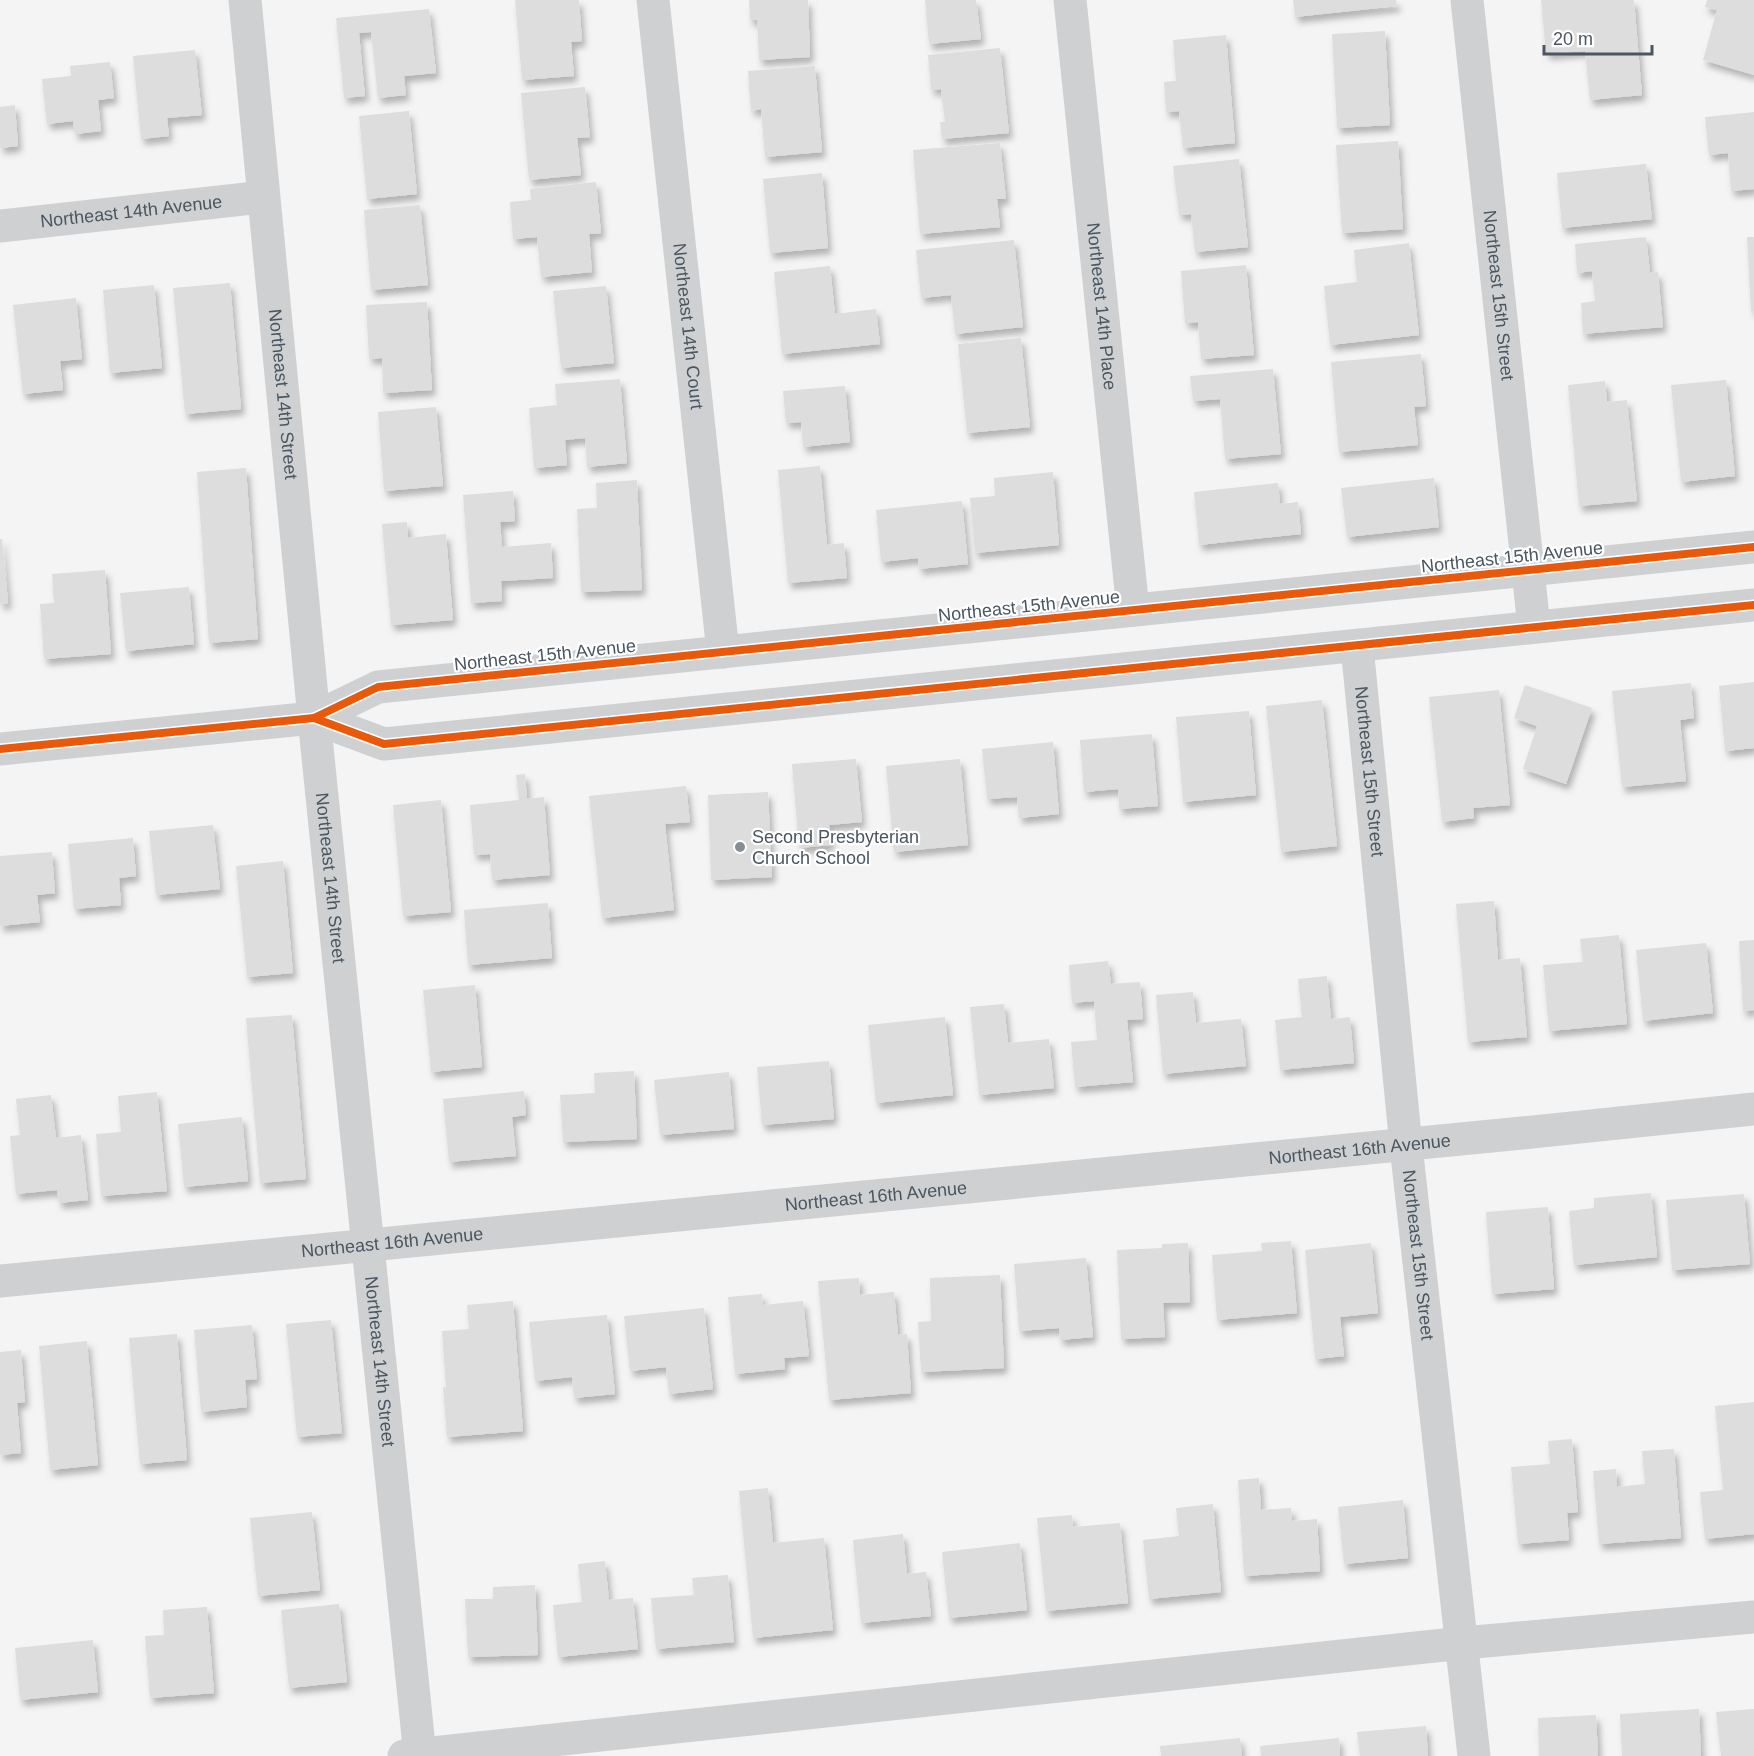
<svg xmlns="http://www.w3.org/2000/svg" width="1754" height="1756" viewBox="0 0 1754 1756" font-family="Arial,sans-serif">
<style>
.building{fill:#ddddde;filter:url(#shadow)}
.lines{fill:none;stroke-linecap:round;stroke-linejoin:round}
.minor{stroke:#ced0d2;stroke-width:33}
.cycleway-casing{stroke:#fff;stroke-width:11}
.cycleway{stroke:#e8590c;stroke-width:8}
.poi-dot{fill:#868d94;stroke:#fff;stroke-width:2}
.labels{text-anchor:middle;dominant-baseline:central;stroke-width:4.5;stroke-linejoin:round;paint-order:stroke}
.street-label{font-size:18px;fill:#4a5661;stroke:#fff}
.poi-label{font-size:18px;fill:#4a5661;stroke:#fff;text-anchor:start}
</style>
<defs>
<filter id="shadow"><feDropShadow dx="3.5" dy="6" stdDeviation="3" flood-color="#0004"/></filter>
</defs>
<rect width="100%" height="100%" fill="#f4f4f4"/>
<!-- building -->
<g class="building">
<path d="M515,0H579L582,41L571,42L574,76L522,80Z"/>
<path d="M749,0H808L810,57L759,60L757,20H750Z"/>
<path d="M925,0H976L981,39L929,44Z"/>
<path d="M1293,0H1396L1397,6L1295,17Z"/>
<path d="M1541,0H1634L1642,95L1590,100L1585,51L1546,54Z"/>
<path d="M1707,0H1754V75L1703,60L1717,10L1705,7Z"/>
<path d="M429,9L436,73L404,76L406,95L378,98L371,32L359,33L365,96L344,98L336,18Z"/>
<path d="M1385,31L1390,125L1337,128L1332,34Z"/>
<path d="M1226,35L1235,143L1183,148L1179,111L1166,112L1164,82L1176,81L1173,40Z"/>
<path d="M1000,48L1009,133L942,139L940,122H945L941,89L931,90L928,55Z"/>
<path d="M195,50L202,115L167,118L169,136L141,139L133,56Z"/>
<path d="M110,62L114,98L98,100L101,131L75,134L73,121L47,124L42,79L71,76L70,66Z"/>
<path d="M815,66L822,152L765,157L761,109L751,111L748,71Z"/>
<path d="M585,87L590,137L577,138L581,175L529,180L521,93Z"/>
<path d="M15,105L18,146L0,148V107Z"/>
<path d="M409,111L417,194L367,199L359,116Z"/>
<path d="M1754,112V189L1731,191L1728,153L1709,155L1705,117Z"/>
<path d="M1398,141L1403,229L1342,233L1336,145Z"/>
<path d="M1000,143L1006,199H997L1000,227L920,234L913,150Z"/>
<path d="M1239,159L1248,247L1195,252L1191,214L1179,215L1173,166Z"/>
<path d="M1646,164L1652,219L1562,228L1557,173Z"/>
<path d="M822,173L828,248L770,253L763,179Z"/>
<path d="M596,182L601,233L589,234L592,272L541,277L537,237L513,239L510,202L531,200L530,189Z"/>
<path d="M420,205L428,285L371,290L364,210Z"/>
<path d="M1646,237L1650,273L1658,272L1663,327L1583,334L1581,303L1595,301L1592,271L1577,273L1575,244Z"/>
<path d="M1747,237H1754V311H1751Z"/>
<path d="M1014,240L1023,327L955,334L951,295L921,298L916,250Z"/>
<path d="M1409,243L1419,335L1330,345L1324,286L1357,282L1354,250Z"/>
<path d="M1246,265L1254,355L1201,359L1198,322L1185,323L1181,271Z"/>
<path d="M830,266L835,314L876,309L880,344L782,354L774,272Z"/>
<path d="M230,283L241,409L185,414L173,288Z"/>
<path d="M154,285L162,368L110,373L103,290Z"/>
<path d="M606,286L614,363L561,368L553,291Z"/>
<path d="M76,298L82,359L60,361L63,390L23,394L13,305Z"/>
<path d="M427,302L432,390L383,393L382,358L369,359L366,305Z"/>
<path d="M1021,338L1030,427L967,433L958,344Z"/>
<path d="M1421,354L1426,406L1414,407L1418,445L1339,452L1331,362Z"/>
<path d="M1273,369L1281,454L1225,459L1220,399L1193,401L1190,376Z"/>
<path d="M620,379L627,463L587,467L585,438L565,440L567,465L534,468L529,408L557,405L555,384Z"/>
<path d="M1726,380L1735,476L1681,482L1671,385Z"/>
<path d="M1605,381L1607,402L1627,400L1637,501L1579,506L1568,385Z"/>
<path d="M845,386L850,442L803,447L801,422L786,423L783,391Z"/>
<path d="M436,407L443,486L384,491L378,412Z"/>
<path d="M820,466L827,545L844,543L847,578L788,583L778,470Z"/>
<path d="M246,468L258,639L209,643L197,472Z"/>
<path d="M1053,472L1059,545L975,553L970,498L995,496L994,478Z"/>
<path d="M1434,478L1439,527L1347,537L1341,488Z"/>
<path d="M637,480L642,590L581,592L577,509L597,508L596,483Z"/>
<path d="M1278,483L1280,504L1298,502L1301,534L1199,545L1194,492Z"/>
<path d="M513,491L515,521L500,522L502,547L551,543L553,578L501,581L502,601L471,603L463,495Z"/>
<path d="M962,501L968,564L919,569L918,558L881,562L876,510Z"/>
<path d="M407,522L408,538L446,534L453,620L391,625L382,524Z"/>
<path d="M0,539H2L8,603L0,604Z"/>
<path d="M105,570L111,654L44,659L40,604L54,603L52,574Z"/>
<path d="M189,587L194,644L126,651L120,593Z"/>
<path d="M1754,682V748L1725,751L1719,686Z"/>
<path d="M1691,683L1694,718L1680,720L1686,781L1622,787L1612,691Z"/>
<path d="M1525,685L1592,708L1566,784L1523,769L1537,726L1514,718Z"/>
<path d="M1499,690L1510,805L1473,808L1474,818L1442,822L1429,697Z"/>
<path d="M1322,700L1337,846L1281,852L1266,706Z"/>
<path d="M1249,711L1256,795L1183,802L1176,717Z"/>
<path d="M1152,734L1158,806L1119,809L1118,789L1084,792L1080,740Z"/>
<path d="M1053,742L1059,814L1019,818L1017,797L987,799L982,749Z"/>
<path d="M856,759L862,822L829,825L831,845L799,848L792,764Z"/>
<path d="M960,759L968,845L894,852L886,766Z"/>
<path d="M525,774L527,799L544,797L550,875L492,880L490,854L474,855L470,805L519,800L516,775Z"/>
<path d="M686,786L690,822L665,824L674,910L602,918L589,796Z"/>
<path d="M768,792L772,877L711,880L708,795Z"/>
<path d="M441,800L451,912L403,916L393,805Z"/>
<path d="M213,825L220,889L156,895L149,831Z"/>
<path d="M133,838L136,876L119,878L121,905L74,909L68,844Z"/>
<path d="M52,852L55,893L37,895L40,922L0,926V856Z"/>
<path d="M283,861L293,973L247,977L236,866Z"/>
<path d="M1494,901L1498,960L1520,958L1527,1037L1468,1042L1456,904Z"/>
<path d="M548,903L552,958L468,965L464,910Z"/>
<path d="M1619,935L1627,1024L1549,1031L1543,965L1583,962L1580,939Z"/>
<path d="M1754,940V1010L1743,1011L1739,941Z"/>
<path d="M1706,943L1713,1013L1643,1021L1636,950Z"/>
<path d="M1108,961L1111,984L1140,982L1143,1019L1127,1020L1133,1082L1075,1087L1071,1042L1097,1040L1094,1001L1072,1003L1069,965Z"/>
<path d="M1327,976L1331,1019L1350,1017L1354,1063L1280,1070L1275,1020L1302,1017L1298,979Z"/>
<path d="M475,985L482,1067L431,1072L423,990Z"/>
<path d="M1193,992L1196,1023L1241,1019L1246,1066L1163,1074L1156,995Z"/>
<path d="M1004,1004L1008,1043L1049,1039L1054,1088L979,1095L970,1007Z"/>
<path d="M292,1015L306,1179L260,1183L246,1018Z"/>
<path d="M945,1017L953,1095L876,1103L868,1025Z"/>
<path d="M829,1061L834,1119L762,1125L757,1067Z"/>
<path d="M634,1071L637,1139L563,1142L560,1095L595,1093L594,1073Z"/>
<path d="M729,1072L734,1129L660,1135L654,1080Z"/>
<path d="M524,1091L526,1115L512,1117L516,1156L449,1162L443,1099Z"/>
<path d="M157,1092L167,1191L101,1196L96,1134L121,1132L118,1096Z"/>
<path d="M51,1095L56,1138L81,1135L88,1200L59,1203L57,1190L16,1194L10,1136L20,1135L16,1099Z"/>
<path d="M242,1117L248,1181L184,1187L178,1124Z"/>
<path d="M1651,1193L1657,1257L1574,1265L1569,1211L1594,1208V1198Z"/>
<path d="M1744,1194L1750,1264L1672,1270L1666,1200Z"/>
<path d="M1548,1207L1554,1289L1492,1294L1486,1212Z"/>
<path d="M1291,1241L1297,1313L1217,1320L1212,1255L1262,1251L1261,1243Z"/>
<path d="M1188,1243L1190,1302L1163,1303L1165,1337L1121,1339L1117,1250L1162,1248V1244Z"/>
<path d="M1371,1243L1378,1313L1340,1317L1344,1356L1315,1359L1305,1250Z"/>
<path d="M1086,1258L1093,1337L1060,1340L1059,1328L1019,1331L1014,1264Z"/>
<path d="M1000,1275L1004,1368L921,1372L918,1322L931,1321L930,1278Z"/>
<path d="M859,1278L860,1295L894,1292L898,1335L907,1334L911,1393L829,1400L818,1281Z"/>
<path d="M762,1294L763,1305L803,1301L809,1356L784,1358L785,1369L735,1374L728,1297Z"/>
<path d="M513,1301L523,1431L447,1437L443,1387H446L442,1331L469,1329L467,1305Z"/>
<path d="M704,1308L713,1389L669,1394L666,1367L630,1371L624,1316Z"/>
<path d="M607,1315L615,1394L574,1398L572,1377L535,1381L529,1322Z"/>
<path d="M331,1320L342,1433L297,1437L286,1324Z"/>
<path d="M252,1325L257,1379L245,1380L247,1407L201,1412L194,1330Z"/>
<path d="M177,1334L187,1460L140,1464L129,1338Z"/>
<path d="M87,1341L98,1465L50,1470L39,1346Z"/>
<path d="M21,1350L25,1402L17,1403L21,1453L0,1455V1352Z"/>
<path d="M1754,1402V1534L1705,1539L1700,1492L1723,1490L1715,1406Z"/>
<path d="M1572,1439L1578,1512L1567,1513L1569,1540L1518,1544L1511,1467L1550,1464L1548,1441Z"/>
<path d="M1674,1449L1681,1538L1599,1544L1593,1471L1616,1469L1617,1487L1645,1484L1642,1451Z"/>
<path d="M1259,1478L1261,1510L1291,1508L1292,1521L1317,1519L1320,1571L1244,1576L1238,1480Z"/>
<path d="M768,1488L773,1543L824,1538L833,1630L753,1638L739,1491Z"/>
<path d="M1403,1500L1408,1558L1344,1564L1338,1507Z"/>
<path d="M1213,1504L1221,1592L1149,1599L1143,1540L1179,1536L1176,1508Z"/>
<path d="M312,1512L320,1590L258,1596L250,1518Z"/>
<path d="M1072,1515L1073,1527L1120,1523L1128,1603L1046,1611L1037,1518Z"/>
<path d="M903,1534L907,1574L926,1572L931,1616L861,1623L853,1540Z"/>
<path d="M1020,1543L1027,1610L949,1618L942,1552Z"/>
<path d="M605,1561L609,1600L633,1598L638,1649L558,1657L553,1605L582,1602L578,1564Z"/>
<path d="M728,1575L734,1642L656,1649L651,1598L694,1595L692,1578Z"/>
<path d="M535,1585L538,1655L468,1657L465,1599H493V1587Z"/>
<path d="M339,1604L347,1682L289,1688L281,1610Z"/>
<path d="M207,1607L214,1693L150,1698L145,1636L164,1635L163,1610Z"/>
<path d="M93,1640L98,1692L20,1700L15,1648Z"/>
<path d="M1699,1709L1701,1756H1622L1620,1714Z"/>
<path d="M1754,1709V1756H1721L1716,1712Z"/>
<path d="M1596,1715L1598,1756H1539L1538,1718Z"/>
<path d="M1426,1726L1428,1756H1360L1357,1732Z"/>
<path d="M1240,1738L1242,1756H1161L1160,1746Z"/>
<path d="M1339,1738L1340,1756H1261L1260,1746Z"/>
</g>
<g class="lines">
<!-- minor -->
<g class="minor">
<path id="s1" d="M245,0L314,718L420,1756"/>
<path id="s2" d="M653,0L723,652"/>
<path id="s3" d="M1070,0L1133,610"/>
<path id="s4" d="M1467,0L1534,627"/>
<path id="s5" d="M0,226L263,197"/>
<path id="s6" d="M1357,646L1406,1146L1474,1756"/>
<path d="M314,718L384,744L1754,605"/>
<path d="M0,749L314,718L378,687L1754,547"/>
<path id="s7" d="M0,1281C585,1222 1170,1171 1754,1109"/>
<path d="M404,1756L1463,1643L1754,1617"/>
</g>
<defs>
<g id="cycleway">
<path d="M314,718L384,744L1754,605"/>
<path d="M0,749L314,718L378,687L1754,547"/>
</g>
</defs>
<!-- cycleway casing -->
<use href="#cycleway" class="cycleway-casing"/>
<!-- cycleway -->
<use href="#cycleway" class="cycleway"/>
</g>
<!-- markers -->
<circle class="poi-dot" cx="740" cy="847" r="6"/>
<g class="labels">
<!-- street labels -->
<g class="street-label">
<text stroke="none"><textPath href="#s5" startOffset="132">Northeast 14th Avenue</textPath></text>
<text stroke="none"><textPath href="#s4" startOffset="297">Northeast 15th Street</textPath></text>
<text stroke="none"><textPath href="#s3" startOffset="308">Northeast 14th Place</textPath></text>
<text stroke="none"><textPath href="#s2" startOffset="328">Northeast 14th Court</textPath></text>
<text stroke="none"><textPath href="#s1" startOffset="396">Northeast 14th Street</textPath></text>
<text transform="translate(1512 557) rotate(-6)">Northeast 15th Avenue</text>
<text transform="translate(1029 606) rotate(-6)">Northeast 15th Avenue</text>
<text transform="translate(545 655) rotate(-6)">Northeast 15th Avenue</text>
<text stroke="none"><textPath href="#s6" startOffset="126">Northeast 15th Street</textPath></text>
<text stroke="none"><textPath href="#s1" startOffset="882">Northeast 14th Street</textPath></text>
<text stroke="none"><textPath href="#s7" startOffset="1366">Northeast 16th Avenue</textPath></text>
<text stroke="none"><textPath href="#s7" startOffset="880">Northeast 16th Avenue</textPath></text>
<text stroke="none"><textPath href="#s7" startOffset="394">Northeast 16th Avenue</textPath></text>
<text stroke="none"><textPath href="#s6" startOffset="612">Northeast 15th Street</textPath></text>
<text stroke="none"><textPath href="#s1" startOffset="1368">Northeast 14th Street</textPath></text>
</g>
<!-- poi labels -->
<g class="poi-label">
<text x="752" y="837">Second Presbyterian<tspan x="752" dy="21">Church School</tspan></text>
</g>
</g>
<!-- scale -->
<path d="M1544 45v9h108v-9" fill="none" stroke="#4a5661" stroke-width="3"/>
<text x="1553" y="45" font-size="18" fill="#4a5661" stroke="#ffffff" stroke-width="4.5" paint-order="stroke">20 m</text>
</svg>
